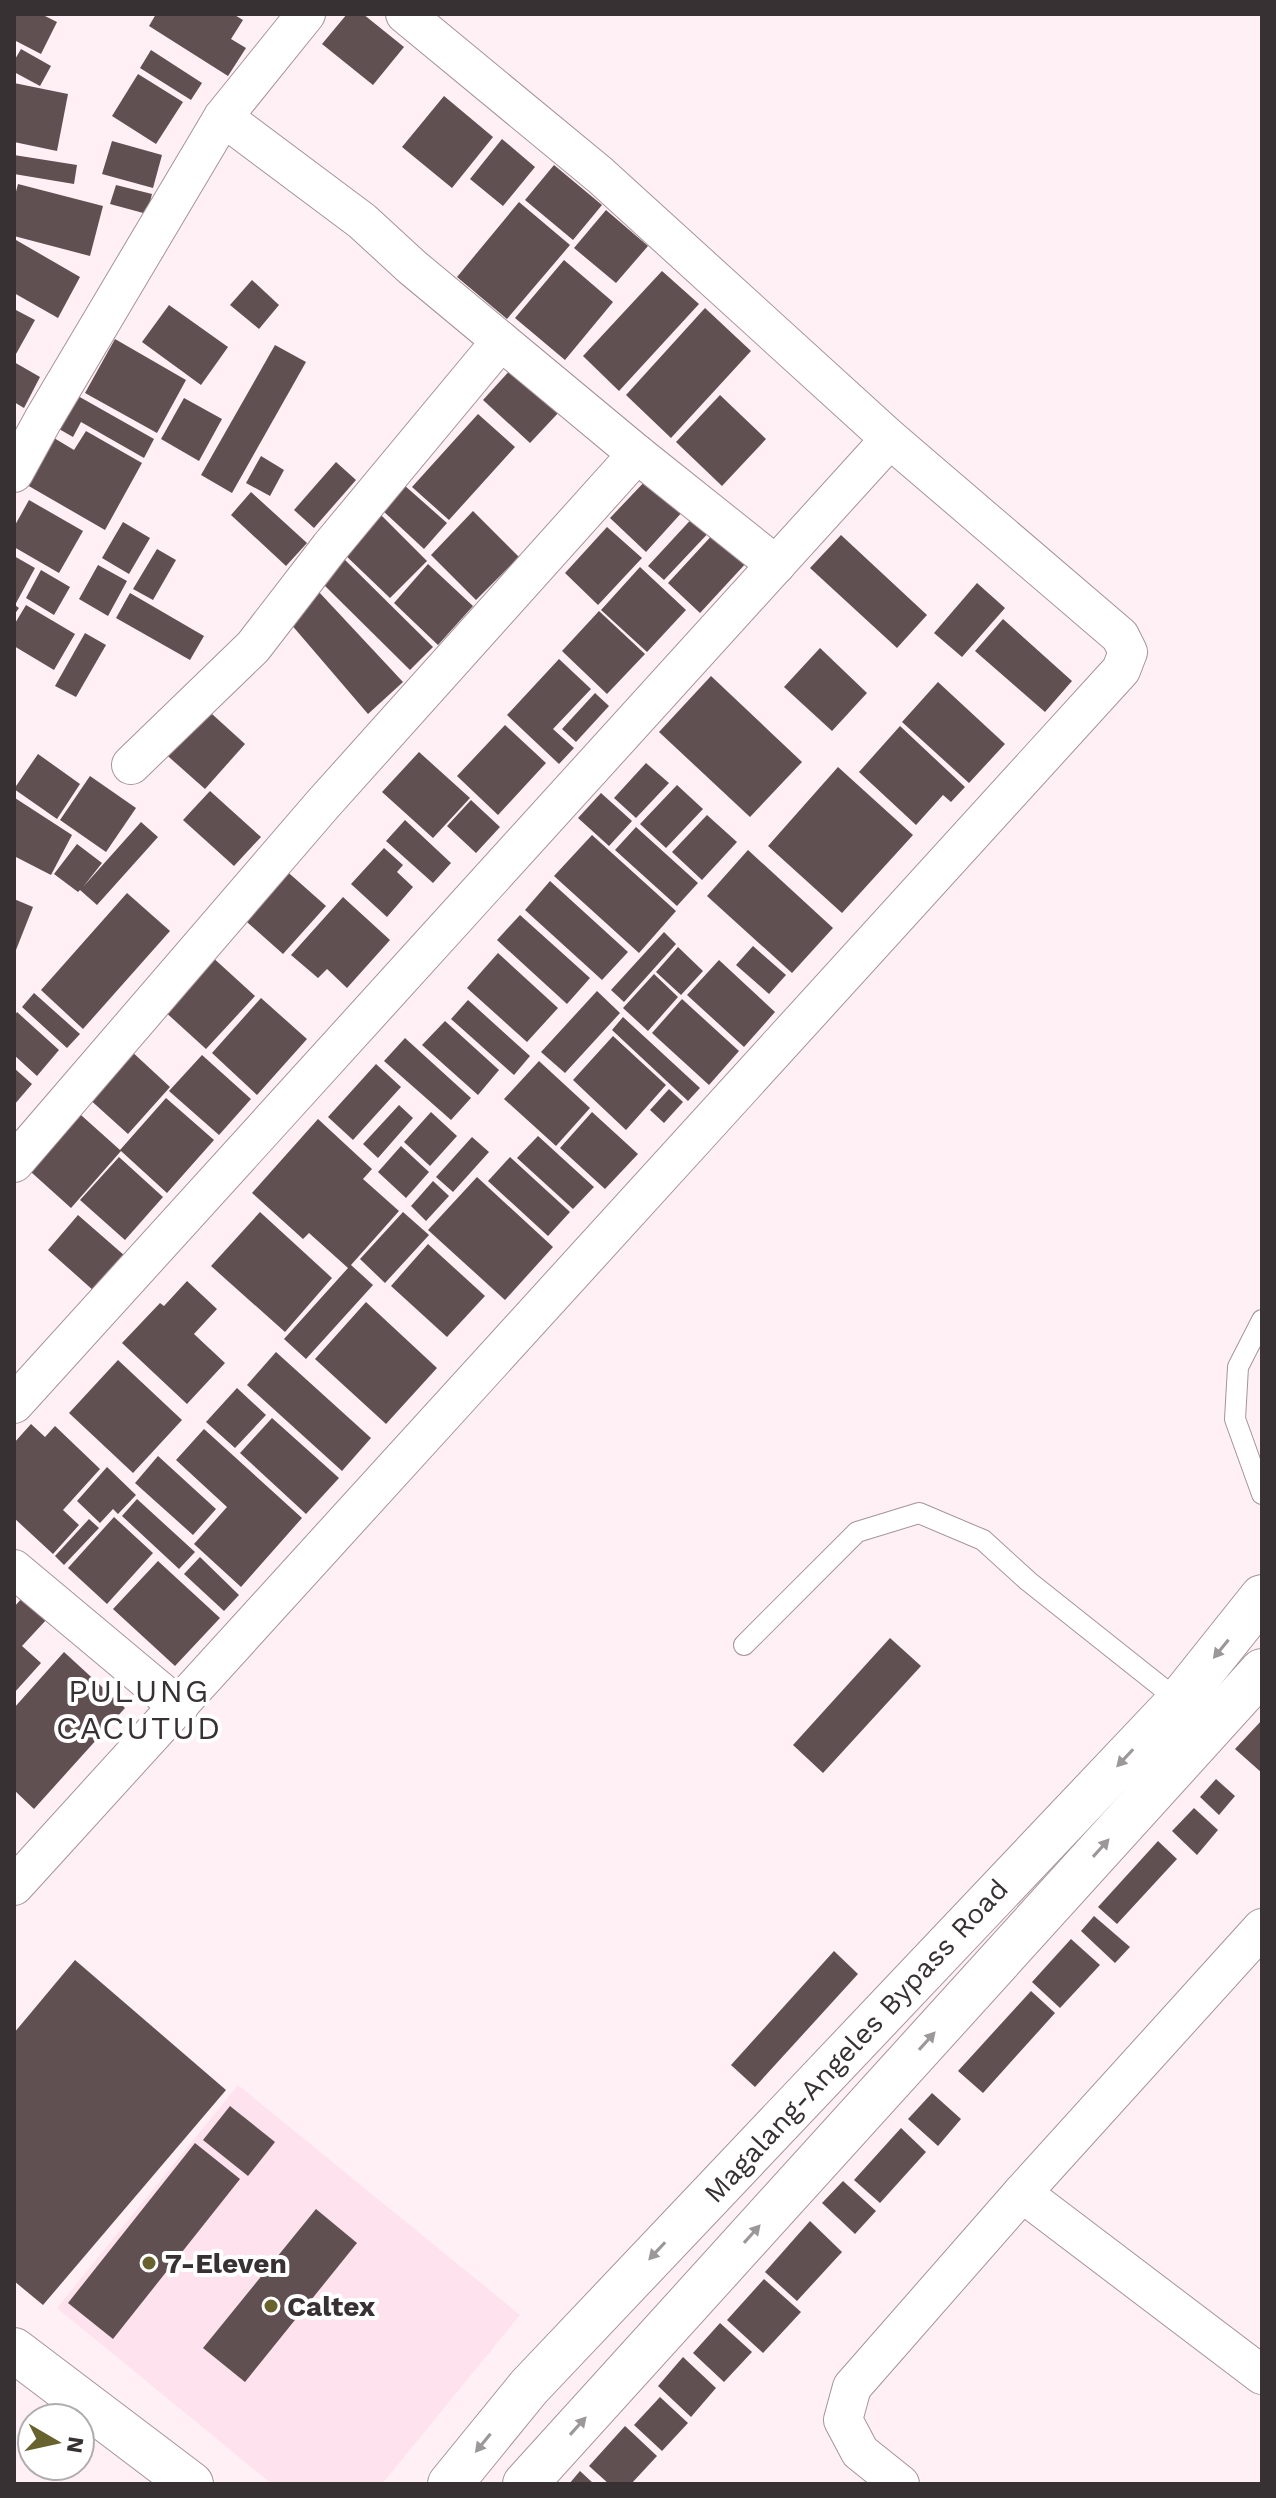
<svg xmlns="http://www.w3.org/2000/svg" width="1276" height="2498" viewBox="0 0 1276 2498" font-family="'Work Sans',sans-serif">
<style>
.built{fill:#fee2ed}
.building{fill:#615051}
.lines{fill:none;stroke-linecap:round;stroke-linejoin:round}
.service-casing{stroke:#a5949b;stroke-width:22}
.minor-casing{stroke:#a5949b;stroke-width:40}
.tertiary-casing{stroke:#a5949b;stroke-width:46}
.secondary-casing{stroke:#a5949b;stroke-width:46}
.service{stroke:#fff;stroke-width:20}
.minor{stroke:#fff;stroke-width:38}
.tertiary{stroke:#fff;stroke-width:44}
.secondary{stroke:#fff;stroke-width:44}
.oneway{fill:#9c989a}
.poi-dot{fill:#68622f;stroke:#fff;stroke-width:3}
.labels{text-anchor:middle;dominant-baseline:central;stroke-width:8;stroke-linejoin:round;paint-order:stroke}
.street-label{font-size:28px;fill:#383134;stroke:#fff}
.poi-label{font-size:28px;font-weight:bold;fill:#383134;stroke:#fff;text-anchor:start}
.quarter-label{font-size:32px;letter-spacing:2px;fill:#383134;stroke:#fff}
</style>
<rect width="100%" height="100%" fill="#fff0f6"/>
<!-- built -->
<path class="built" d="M238,2085L520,2315L382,2484H272L57,2308Z"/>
<!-- building -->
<g class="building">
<path d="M16,14H41L57,22L41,54L14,40V18Z"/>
<path d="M156,14H233L243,20L231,39L246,48L228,76L149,26Z"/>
<path d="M347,14H363L404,47L373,85L322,44Z"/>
<path d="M21,49L51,66L40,86L14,72V61Z"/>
<path d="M151,50L202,83L191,100L140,68Z"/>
<path d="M138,74L183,102L156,144L112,116Z"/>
<path d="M14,83L68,94L57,151L14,142Z"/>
<path d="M444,96L493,137L452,188L402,147Z"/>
<path d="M502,139L535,167L503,206L470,179Z"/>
<path d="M112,141L162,155L153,188L102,174Z"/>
<path d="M14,155L77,165L74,184L14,174Z"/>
<path d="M554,165L602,205L573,240L525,200Z"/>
<path d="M18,184L103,206L90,256L14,236V199Z"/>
<path d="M116,185L152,194L147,214L110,204Z"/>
<path d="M519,202L570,245L507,319L457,277Z"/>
<path d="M606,210L648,246L616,283L574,248Z"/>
<path d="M16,240L80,277L58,318L14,293V244Z"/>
<path d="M564,260L613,302L565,360L515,318Z"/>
<path d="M662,271L699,304L619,391L583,356Z"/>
<path d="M252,280L279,305L259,329L230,305Z"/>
<path d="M169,305L228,347L201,385L142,342Z"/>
<path d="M705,308L751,351L671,438L626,395Z"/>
<path d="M14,309L35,320L16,354L14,353Z"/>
<path d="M115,339L186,380L157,433L85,393Z"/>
<path d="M275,345L306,362L232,493L201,475Z"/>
<path d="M14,362L40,377L24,408L14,402Z"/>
<path d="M513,367L560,411L530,443L483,400Z"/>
<path d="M720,395L766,439L722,486L676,442Z"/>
<path d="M78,396L154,439L144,458L81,422L73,437L59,429Z"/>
<path d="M184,398L222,419L199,461L161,439Z"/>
<path d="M478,414L515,447L449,520L412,487Z"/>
<path d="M86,431L142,463L105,530L27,485L54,438L74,450Z"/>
<path d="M261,456L284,470L270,496L246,483Z"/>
<path d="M336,462L356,480L314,528L294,510Z"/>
<path d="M649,477L684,510L646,552L610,518Z"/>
<path d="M404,485L447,523L424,549L382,510Z"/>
<path d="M251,492L307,543L286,566L231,515Z"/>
<path d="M29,500L83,531L59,573L14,547V527Z"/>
<path d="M473,511L519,557L476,600L431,555Z"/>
<path d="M697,513L714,527L664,580L648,566Z"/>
<path d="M381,515L427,561L390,598L343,553Z"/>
<path d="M123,522L150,538L129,574L102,558Z"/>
<path d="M607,527L642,558L598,605L565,573Z"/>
<path d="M716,531L748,561L700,613L668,583Z"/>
<path d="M841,535L927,615L897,648L810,568Z"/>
<path d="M157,549L176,560L153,600L133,589Z"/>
<path d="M14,556L35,568L15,605L19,608L14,615Z"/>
<path d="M341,556L433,647L410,670L318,579Z"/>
<path d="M428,564L473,606L438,645L394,603Z"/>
<path d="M98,565L127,581L108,616L79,599Z"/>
<path d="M640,567L686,610L647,652L601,610Z"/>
<path d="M41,570L70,587L54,615L26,598Z"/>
<path d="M977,583L1005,608L962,657L934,633Z"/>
<path d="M318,591L403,682L368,714L290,623Z"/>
<path d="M130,593L204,636L190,660L116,618Z"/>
<path d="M26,605L75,634L54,670L14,646V625Z"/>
<path d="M599,611L645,654L607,694L562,651Z"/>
<path d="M1003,619L1072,681L1045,712L975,651Z"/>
<path d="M85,633L106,645L76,697L55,686Z"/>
<path d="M820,648L867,693L832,731L784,687Z"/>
<path d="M559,659L591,689L553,729L574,748L559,764L507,715Z"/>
<path d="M711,676L802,762L750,817L659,732Z"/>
<path d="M938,682L1005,744L969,783L902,722Z"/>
<path d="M595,693L609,706L576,742L562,729Z"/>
<path d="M201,704L245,744L205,789L161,750Z"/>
<path d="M505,725L546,763L498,815L457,776Z"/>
<path d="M900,726L965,787L951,802L943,795L916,825L859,772Z"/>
<path d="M419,752L470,798L433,838L382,792Z"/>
<path d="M38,754L80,784L57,819L14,789Z"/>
<path d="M646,763L669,783L636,818L614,798Z"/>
<path d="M838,767L913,835L842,913L768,846Z"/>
<path d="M90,776L136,808L106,852L60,820Z"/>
<path d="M677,785L703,809L666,848L640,824Z"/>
<path d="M210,791L261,837L234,866L183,820Z"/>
<path d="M601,793L632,821L609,846L578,818Z"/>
<path d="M15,798L72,835L51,875L14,856Z"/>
<path d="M471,800L500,827L476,853L447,826Z"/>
<path d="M707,815L737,842L702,880L672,852Z"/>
<path d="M405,820L451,863L433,883L386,841Z"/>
<path d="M141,822L158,837L97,905L80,890L78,892L54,874L77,844L102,863L83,887Z"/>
<path d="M636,827L698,883L677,906L615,850Z"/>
<path d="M592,835L676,911L639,953L554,876Z"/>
<path d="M384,848L403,865L397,872L413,887L387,917L351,884Z"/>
<path d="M748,850L833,928L792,973L707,896Z"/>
<path d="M282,867L326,906L283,954L239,915Z"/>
<path d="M550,881L628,952L602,980L525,910Z"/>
<path d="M127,893L170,931L83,1029L41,990Z"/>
<path d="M343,897L390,940L347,988L327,969L318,978L291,955Z"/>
<path d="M14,899L33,907L14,955Z"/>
<path d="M520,915L590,978L567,1004L497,940Z"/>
<path d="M664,932L676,944L624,1002L611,990Z"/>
<path d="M753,946L786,975L769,994L736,965Z"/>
<path d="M678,947L703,971L681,995L656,972Z"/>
<path d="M498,953L558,1008L527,1042L467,988Z"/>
<path d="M210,955L255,996L206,1049L162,1009Z"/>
<path d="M719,960L775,1012L744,1047L687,995Z"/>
<path d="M654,974L678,997L648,1031L623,1008Z"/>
<path d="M597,991L620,1013L565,1073L541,1052Z"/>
<path d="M34,993L80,1034L67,1048L22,1007Z"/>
<path d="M261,998L307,1039L257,1095L212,1053Z"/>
<path d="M682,999L739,1051L709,1085L652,1033Z"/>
<path d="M468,1000L530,1056L514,1075L451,1019Z"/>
<path d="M17,1012L59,1050L37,1076L14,1055V1016Z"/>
<path d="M623,1017L700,1088L688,1101L612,1030Z"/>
<path d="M445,1021L499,1070L478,1095L422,1045Z"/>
<path d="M613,1036L666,1085L626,1130L573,1080Z"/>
<path d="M405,1038L471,1098L451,1120L384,1061Z"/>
<path d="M129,1049L170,1087L128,1134L87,1097Z"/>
<path d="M202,1055L251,1099L219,1135L169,1091Z"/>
<path d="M539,1061L590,1108L556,1146L504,1099Z"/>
<path d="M376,1064L401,1087L353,1140L328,1117Z"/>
<path d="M14,1068L32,1084L14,1105Z"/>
<path d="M669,1089L683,1102L664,1123L650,1110Z"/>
<path d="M166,1098L214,1140L167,1193L121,1151L71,1208L21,1163L72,1107L120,1150Z"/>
<path d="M399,1105L413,1118L378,1158L363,1144Z"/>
<path d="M431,1112L457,1136L430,1166L404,1142Z"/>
<path d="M592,1112L638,1154L605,1189L560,1148Z"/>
<path d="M318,1119L372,1169L363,1179L399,1211L351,1265L373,1285L306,1359L284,1339L348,1268L309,1233L303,1239L252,1193Z"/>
<path d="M538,1136L594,1187L573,1209L517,1158Z"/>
<path d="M472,1137L489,1152L453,1192L436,1177Z"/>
<path d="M401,1146L429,1172L406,1198L378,1172Z"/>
<path d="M119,1157L163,1197L125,1240L80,1200Z"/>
<path d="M510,1157L570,1212L548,1236L488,1181Z"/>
<path d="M477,1177L553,1247L505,1300L428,1230Z"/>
<path d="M433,1181L449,1196L426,1221L411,1206Z"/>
<path d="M260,1212L332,1278L285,1332L211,1266Z"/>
<path d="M403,1212L429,1235L385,1283L360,1259Z"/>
<path d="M78,1215L125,1256L94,1291L48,1250Z"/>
<path d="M428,1244L485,1296L447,1337L391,1286Z"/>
<path d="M187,1281L217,1309L194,1334L225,1363L187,1404L122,1343L160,1303L164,1306Z"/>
<path d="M366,1302L437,1368L386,1424L315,1359Z"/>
<path d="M276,1352L371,1438L342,1471L247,1385Z"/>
<path d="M118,1360L182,1420L133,1473L69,1413Z"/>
<path d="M237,1388L266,1415L235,1448L206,1422Z"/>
<path d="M272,1418L339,1478L306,1514L240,1453Z"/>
<path d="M31,1424L45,1437L55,1426L100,1469L63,1510L79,1525L53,1554L14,1518V1443Z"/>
<path d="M204,1429L302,1518L241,1587L194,1544L227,1507L176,1460Z"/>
<path d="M158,1456L216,1509L193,1535L135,1483Z"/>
<path d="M107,1467L136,1495L118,1514L113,1509L100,1523L77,1501Z"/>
<path d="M137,1499L195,1552L179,1569L122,1516Z"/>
<path d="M114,1517L153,1553L107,1604L68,1568Z"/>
<path d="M89,1519L99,1528L64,1565L55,1556Z"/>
<path d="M200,1557L239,1595L224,1611L184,1574Z"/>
<path d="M158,1561L220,1618L175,1666L113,1609Z"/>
<path d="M23,1597L47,1619L22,1646L41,1663L14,1693V1607Z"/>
<path d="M890,1638L921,1666L823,1773L793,1745Z"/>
<path d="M64,1652L125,1708L34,1809L14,1790V1708Z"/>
<path d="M1262,1720V1773L1235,1749Z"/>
<path d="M1216,1779L1235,1796L1219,1815L1200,1797Z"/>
<path d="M1194,1808L1218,1830L1197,1855L1172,1831Z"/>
<path d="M1158,1841L1177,1859L1117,1924L1098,1907Z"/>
<path d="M1094,1916L1130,1947L1115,1963L1081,1931Z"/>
<path d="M1071,1939L1100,1965L1060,2008L1032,1982Z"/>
<path d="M834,1951L858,1974L755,2087L731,2065Z"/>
<path d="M75,1960L226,2090L43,2305L14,2281V2033Z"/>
<path d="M1031,1991L1055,2013L983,2093L958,2071Z"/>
<path d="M932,2093L961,2119L938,2146L908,2119Z"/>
<path d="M230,2106L275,2142L248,2176L203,2140Z"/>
<path d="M901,2128L926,2152L880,2203L854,2180Z"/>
<path d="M195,2143L240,2179L113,2339L68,2303Z"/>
<path d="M843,2181L876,2211L855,2234L822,2203Z"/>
<path d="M316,2209L357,2243L245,2382L203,2348Z"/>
<path d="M810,2221L842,2252L797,2301L765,2272Z"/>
<path d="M764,2279L801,2312L763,2353L727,2320Z"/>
<path d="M720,2323L752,2352L724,2382L693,2353Z"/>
<path d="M683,2357L716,2388L691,2417L658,2386Z"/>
<path d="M660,2397L688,2423L662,2451L634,2425Z"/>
<path d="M625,2426L657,2456L631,2484H609L589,2466Z"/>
<path d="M580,2471L594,2484H569Z"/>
</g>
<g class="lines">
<defs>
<g id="service">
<path d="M1262,1320L1238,1367L1235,1419L1262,1494"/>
<path d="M744,1645L857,1532L919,1513L983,1540L1028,1581L1179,1701"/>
</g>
<g id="minor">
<path d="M637,454L776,565"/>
<path d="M14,473L43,420L223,117L306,14"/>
<path d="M131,765L253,647L330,547L501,341L412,267L362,221L223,117"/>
<path d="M14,1163L323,804L637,454L501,341"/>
<path d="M14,1404L890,439"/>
<path d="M14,1569L179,1707"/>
<path d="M14,1886L1121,670L1128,652L1120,636L890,439L600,175L405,14"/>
<path d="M1022,2193L1262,2375"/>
<path d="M900,2484L860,2452L843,2420L852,2387L1022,2193L1262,1928"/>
</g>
<g id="tertiary">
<path d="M450,2484L529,2387L1179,1701L1262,1597"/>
<path d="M525,2484L1262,1671"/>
</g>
<path id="secondary" d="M14,2350L191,2484"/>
</defs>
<!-- service casing -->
<use href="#service" class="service-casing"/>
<!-- minor casing -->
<use href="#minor" class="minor-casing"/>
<!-- tertiary casing -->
<use href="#tertiary" class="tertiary-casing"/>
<!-- secondary casing -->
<use href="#secondary" class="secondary-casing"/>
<!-- service -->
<use href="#service" class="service"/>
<!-- minor -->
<use href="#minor" class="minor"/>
<!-- tertiary -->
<use href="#tertiary" class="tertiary"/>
<!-- secondary -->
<use href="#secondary" class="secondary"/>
</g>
<!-- one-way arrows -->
<defs><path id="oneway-solid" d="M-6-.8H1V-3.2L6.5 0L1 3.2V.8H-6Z" transform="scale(2)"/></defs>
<g class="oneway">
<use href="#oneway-solid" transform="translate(1221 1649) rotate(129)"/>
<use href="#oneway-solid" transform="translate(1125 1758) rotate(133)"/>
<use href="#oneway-solid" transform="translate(1101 1848) rotate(-48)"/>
<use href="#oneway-solid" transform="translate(927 2041) rotate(-48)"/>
<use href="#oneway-solid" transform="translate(752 2234) rotate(-48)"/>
<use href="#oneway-solid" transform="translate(657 2251) rotate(133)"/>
<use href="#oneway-solid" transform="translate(578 2426) rotate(-48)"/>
<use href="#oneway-solid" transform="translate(483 2443) rotate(129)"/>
</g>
<!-- markers -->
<g class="poi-dot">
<circle cx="149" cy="2263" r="8"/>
<circle cx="271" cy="2306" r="8"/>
</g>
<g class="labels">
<!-- street labels -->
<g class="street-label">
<text transform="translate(856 2041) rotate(-47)">Magalang-Angeles Bypass Road</text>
</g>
<!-- poi labels -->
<g class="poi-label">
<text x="165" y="2263">7-Eleven</text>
<text x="287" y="2306">Caltex</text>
</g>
<!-- quarter labels -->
<g class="quarter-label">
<text x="139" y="1691">PULUNG<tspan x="139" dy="37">CACUTUD</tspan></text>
</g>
</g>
<!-- border -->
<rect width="1276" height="2498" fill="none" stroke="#383134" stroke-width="32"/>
<!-- north arrow -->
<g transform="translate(56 2442) rotate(99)"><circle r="38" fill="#ffffff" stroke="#afadae" stroke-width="2"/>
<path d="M0-6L14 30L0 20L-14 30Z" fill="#68622f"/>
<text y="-12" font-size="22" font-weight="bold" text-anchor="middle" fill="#383134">N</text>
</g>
</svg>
